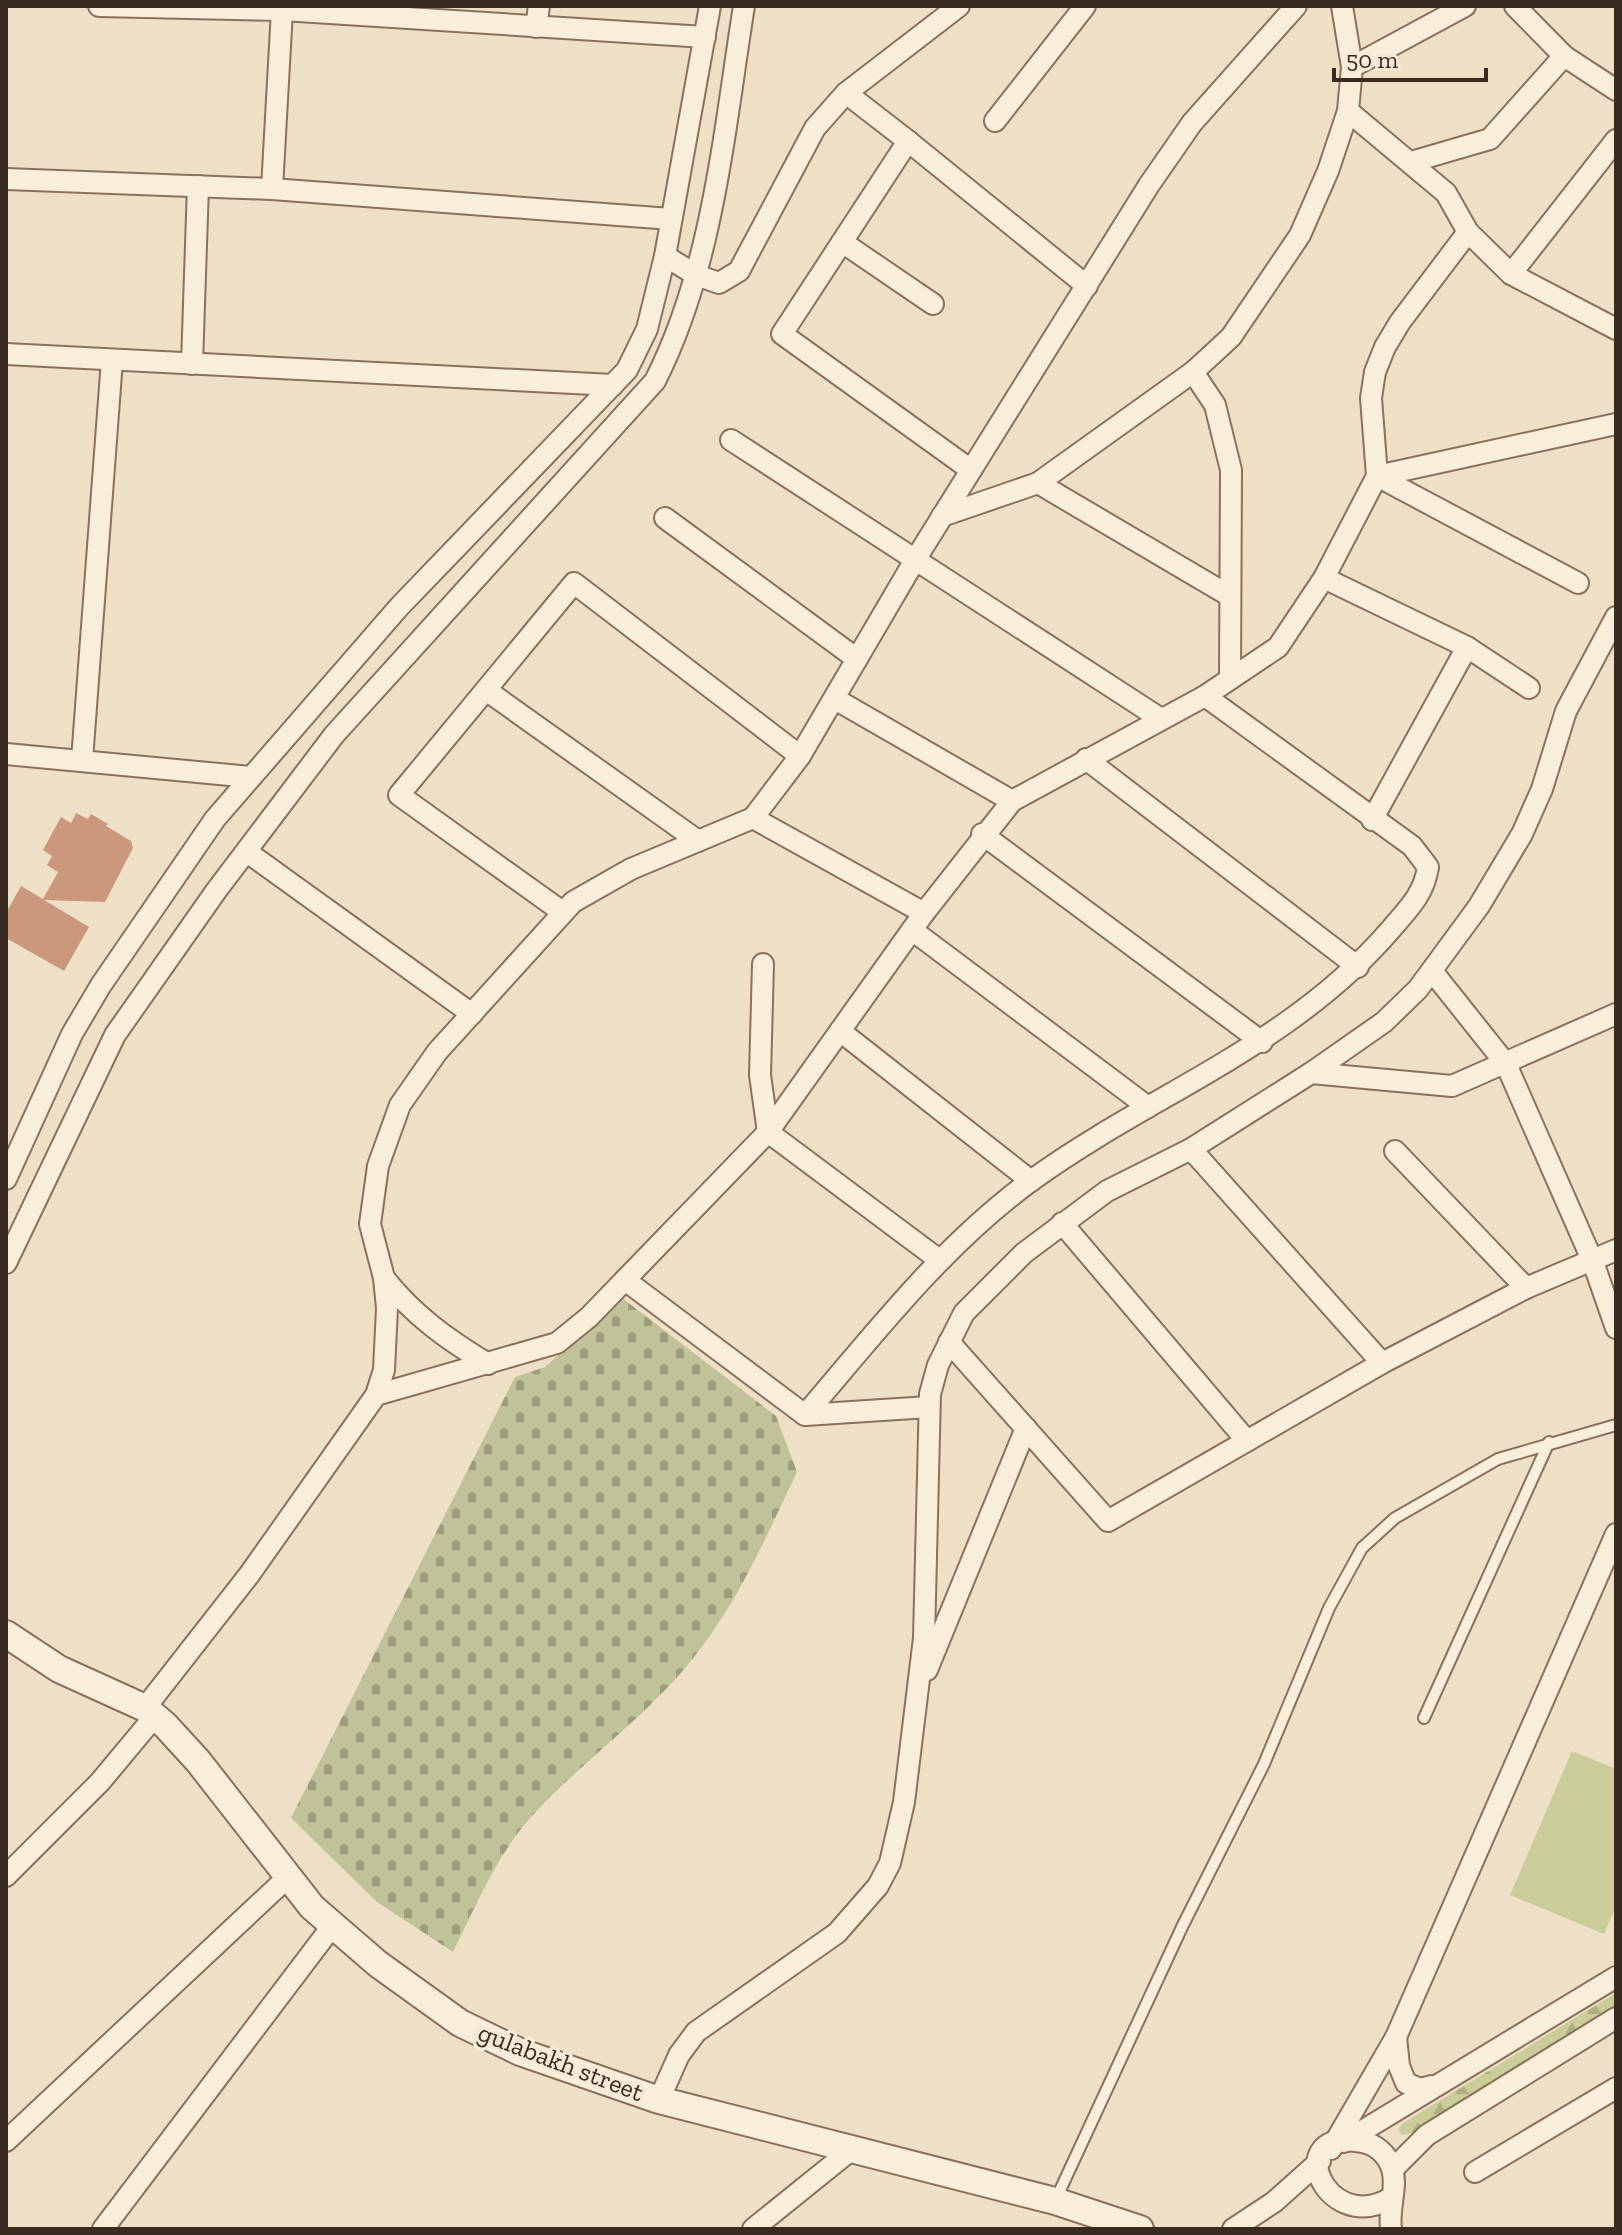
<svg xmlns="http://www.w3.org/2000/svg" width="1622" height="2235" viewBox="0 0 1622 2235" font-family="'Zilla Slab',serif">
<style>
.forest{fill:url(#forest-firs)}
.cemetery{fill:url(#cemetery-stones)}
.pitch{fill:#cacd9a}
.building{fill:#cc987d}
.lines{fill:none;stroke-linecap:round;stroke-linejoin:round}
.service-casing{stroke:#8a715c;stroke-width:14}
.minor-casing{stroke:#8a715c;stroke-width:24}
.tertiary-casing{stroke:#8a715c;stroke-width:30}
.service{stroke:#f9eeda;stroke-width:10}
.minor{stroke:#f9eeda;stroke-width:20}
.tertiary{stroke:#f9eeda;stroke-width:26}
.labels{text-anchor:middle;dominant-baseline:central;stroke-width:7;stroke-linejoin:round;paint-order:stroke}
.street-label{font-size:26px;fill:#3a2b20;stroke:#f6ead6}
</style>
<defs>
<pattern id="forest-firs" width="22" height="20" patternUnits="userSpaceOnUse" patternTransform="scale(2)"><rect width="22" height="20" fill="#cacd9a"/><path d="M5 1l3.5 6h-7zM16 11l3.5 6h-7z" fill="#aeb084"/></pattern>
<pattern id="cemetery-stones" width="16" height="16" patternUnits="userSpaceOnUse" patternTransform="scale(2)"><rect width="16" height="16" fill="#c0c299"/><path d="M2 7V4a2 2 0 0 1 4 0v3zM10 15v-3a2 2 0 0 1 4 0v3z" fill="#9d9e7c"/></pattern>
</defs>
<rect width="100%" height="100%" fill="#eee0c7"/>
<!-- forest -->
<path class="forest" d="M1616,1993V2007C1567,2035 1519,2064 1471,2094C1451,2107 1427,2132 1402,2135L1398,2130L1403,2123Z"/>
<!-- cemetery -->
<path class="cemetery" d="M622,1298L776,1416L797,1472C767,1535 740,1598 697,1653C650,1715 584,1759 532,1816C497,1854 476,1906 453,1952L377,1902L291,1818L515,1377L545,1367Z"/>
<!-- pitch -->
<path class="pitch" d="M1572,1751L1616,1769V1906L1604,1934L1510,1895Z"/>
<!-- building -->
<path class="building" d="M76,813L88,819L91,814L108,824L106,826L131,841L133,848L105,902L44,900L89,927L64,971L6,938V913L21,886L43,899L58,872L47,865L52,856L43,850L61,817L71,823Z"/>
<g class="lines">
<defs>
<g id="service">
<path d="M1424,1718L1549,1442"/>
<path d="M1056,2199L1182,1927L1264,1764L1329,1608L1362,1548L1395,1518L1498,1459L1616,1425"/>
</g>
<g id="minor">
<path d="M99,6L282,10L705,37"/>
<path d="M1515,6L1564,56L1616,90"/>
<path d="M536,27L539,6"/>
<path d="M1352,67L1465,6"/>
<path d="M846,93L908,141L782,334L971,470"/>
<path d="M1348,111L1446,193L1468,232L1511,274L1616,329"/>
<path d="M995,121L1085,6"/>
<path d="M908,141L1087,286"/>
<path d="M1411,162L1490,139L1564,56"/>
<path d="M6,179L272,189L671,219"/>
<path d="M272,189L282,10"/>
<path d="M842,242L933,304"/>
<path d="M665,256L696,275L719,283L739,271L815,128L846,93L959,6"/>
<path d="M1511,274L1616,140"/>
<path d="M6,354L613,385"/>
<path d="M192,364L198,186"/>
<path d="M1193,372L1215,405L1231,470L1230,679"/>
<path d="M731,440L1161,719"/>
<path d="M1377,476L1616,424"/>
<path d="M1377,476L1578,583"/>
<path d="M1038,483L1228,595"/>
<path d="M942,516L1038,483L1193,372L1231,337L1300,235L1328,171L1348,111L1352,67L1342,6"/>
<path d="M665,518L857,659"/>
<path d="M1324,578L1467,647L1529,688"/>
<path d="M486,690L698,841"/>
<path d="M835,699L1012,801"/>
<path d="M6,754L251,777"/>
<path d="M1086,759L1358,967"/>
<path d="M82,760L112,360"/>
<path d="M753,818L924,913"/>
<path d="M1372,820L1467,647"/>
<path d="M982,834L1262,1042"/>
<path d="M247,852L472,1014"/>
<path d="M561,911L399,795L574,583L800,756"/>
<path d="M912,930L1148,1107"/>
<path d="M763,964L760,1075L768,1132L938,1259"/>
<path d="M1432,971L1506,1064L1593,1262L1616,1328"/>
<path d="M840,1031L1031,1181"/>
<path d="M1311,1073L1452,1086L1616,1014"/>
<path d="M1191,1149L1382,1363"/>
<path d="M1395,1151L1526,1288"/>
<path d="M6,1179L72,1034L101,985L215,819L399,607L627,370L647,329L665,256L710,6"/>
<path d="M1062,1223L1247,1441"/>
<path d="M6,1263L115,1035L216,891L334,735L655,381C713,267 724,131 744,6"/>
<path d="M384,1278C413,1315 448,1340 488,1364"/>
<path d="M625,1280L805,1415L929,1407"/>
<path d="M949,1342L1108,1521L1382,1363L1526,1288L1616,1250"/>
<path d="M376,1395L384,1370L387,1308L384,1278L370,1224L378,1166L400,1105L437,1052L573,902L631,869L753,818L800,756L915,560L1149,185L1192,123L1296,6"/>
<path d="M805,1415C876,1332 943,1245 1032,1180C1154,1092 1291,1046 1392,928C1409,908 1424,894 1428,867L1412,846L1205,696"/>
<path d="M927,1670L1026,1428"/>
<path d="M145,1708L249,1575L376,1395L557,1343L589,1317L768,1132L924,913L1012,801L1205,696L1278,647L1324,578L1377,476L1371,398L1375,372L1385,347L1400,322L1468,232"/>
<path d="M6,1876L100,1782L155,1716"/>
<path d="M1396,2037L1399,2066L1406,2083L1420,2089L1432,2086"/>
<path d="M659,2100L679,2055L696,2032L837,1933L878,1886L890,1863L904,1802L924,1638L930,1394L938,1365L964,1313L1024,1253L1107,1191L1191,1149L1311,1073L1384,1022L1418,989L1479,906L1522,834L1542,789L1566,711L1616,617"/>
<path d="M6,2141L288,1877"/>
<path d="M1344,2142L1616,1977"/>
<path d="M1331,2149L1396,2037L1616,1534"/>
<path d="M1393,2169L1427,2135L1616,2018"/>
<path d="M1475,2172L1616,2088"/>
<path d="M1389,2199C1324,2235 1280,2126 1362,2142C1376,2144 1388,2155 1392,2169C1398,2186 1388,2209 1391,2229"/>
<path d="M103,2229L333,1925"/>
<path d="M753,2229L851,2150"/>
<path d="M1233,2229L1274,2202L1320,2161"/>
</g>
<path id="tertiary" d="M6,1634L59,1669L145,1708L165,1725L198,1761L312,1907L378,1964L460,2023L520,2052L659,2100L1055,2201L1140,2229"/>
</defs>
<!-- service casing -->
<use href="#service" class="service-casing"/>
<!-- minor casing -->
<use href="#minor" class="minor-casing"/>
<!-- tertiary casing -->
<use href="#tertiary" class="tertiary-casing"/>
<!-- service -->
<use href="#service" class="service"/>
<!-- minor -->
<use href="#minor" class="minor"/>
<!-- tertiary -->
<use href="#tertiary" class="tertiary"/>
</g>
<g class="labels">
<!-- street labels -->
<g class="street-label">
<text transform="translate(561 2062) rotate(21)">gulabakh street</text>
</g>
</g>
<!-- border -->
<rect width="1622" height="2235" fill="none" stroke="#3a2b20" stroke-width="16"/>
<!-- scale -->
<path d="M1334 68v12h152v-12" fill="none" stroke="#3a2b20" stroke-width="4"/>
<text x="1346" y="68" font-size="24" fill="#3a2b20" stroke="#f6ead6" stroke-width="6" paint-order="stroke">50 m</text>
</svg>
